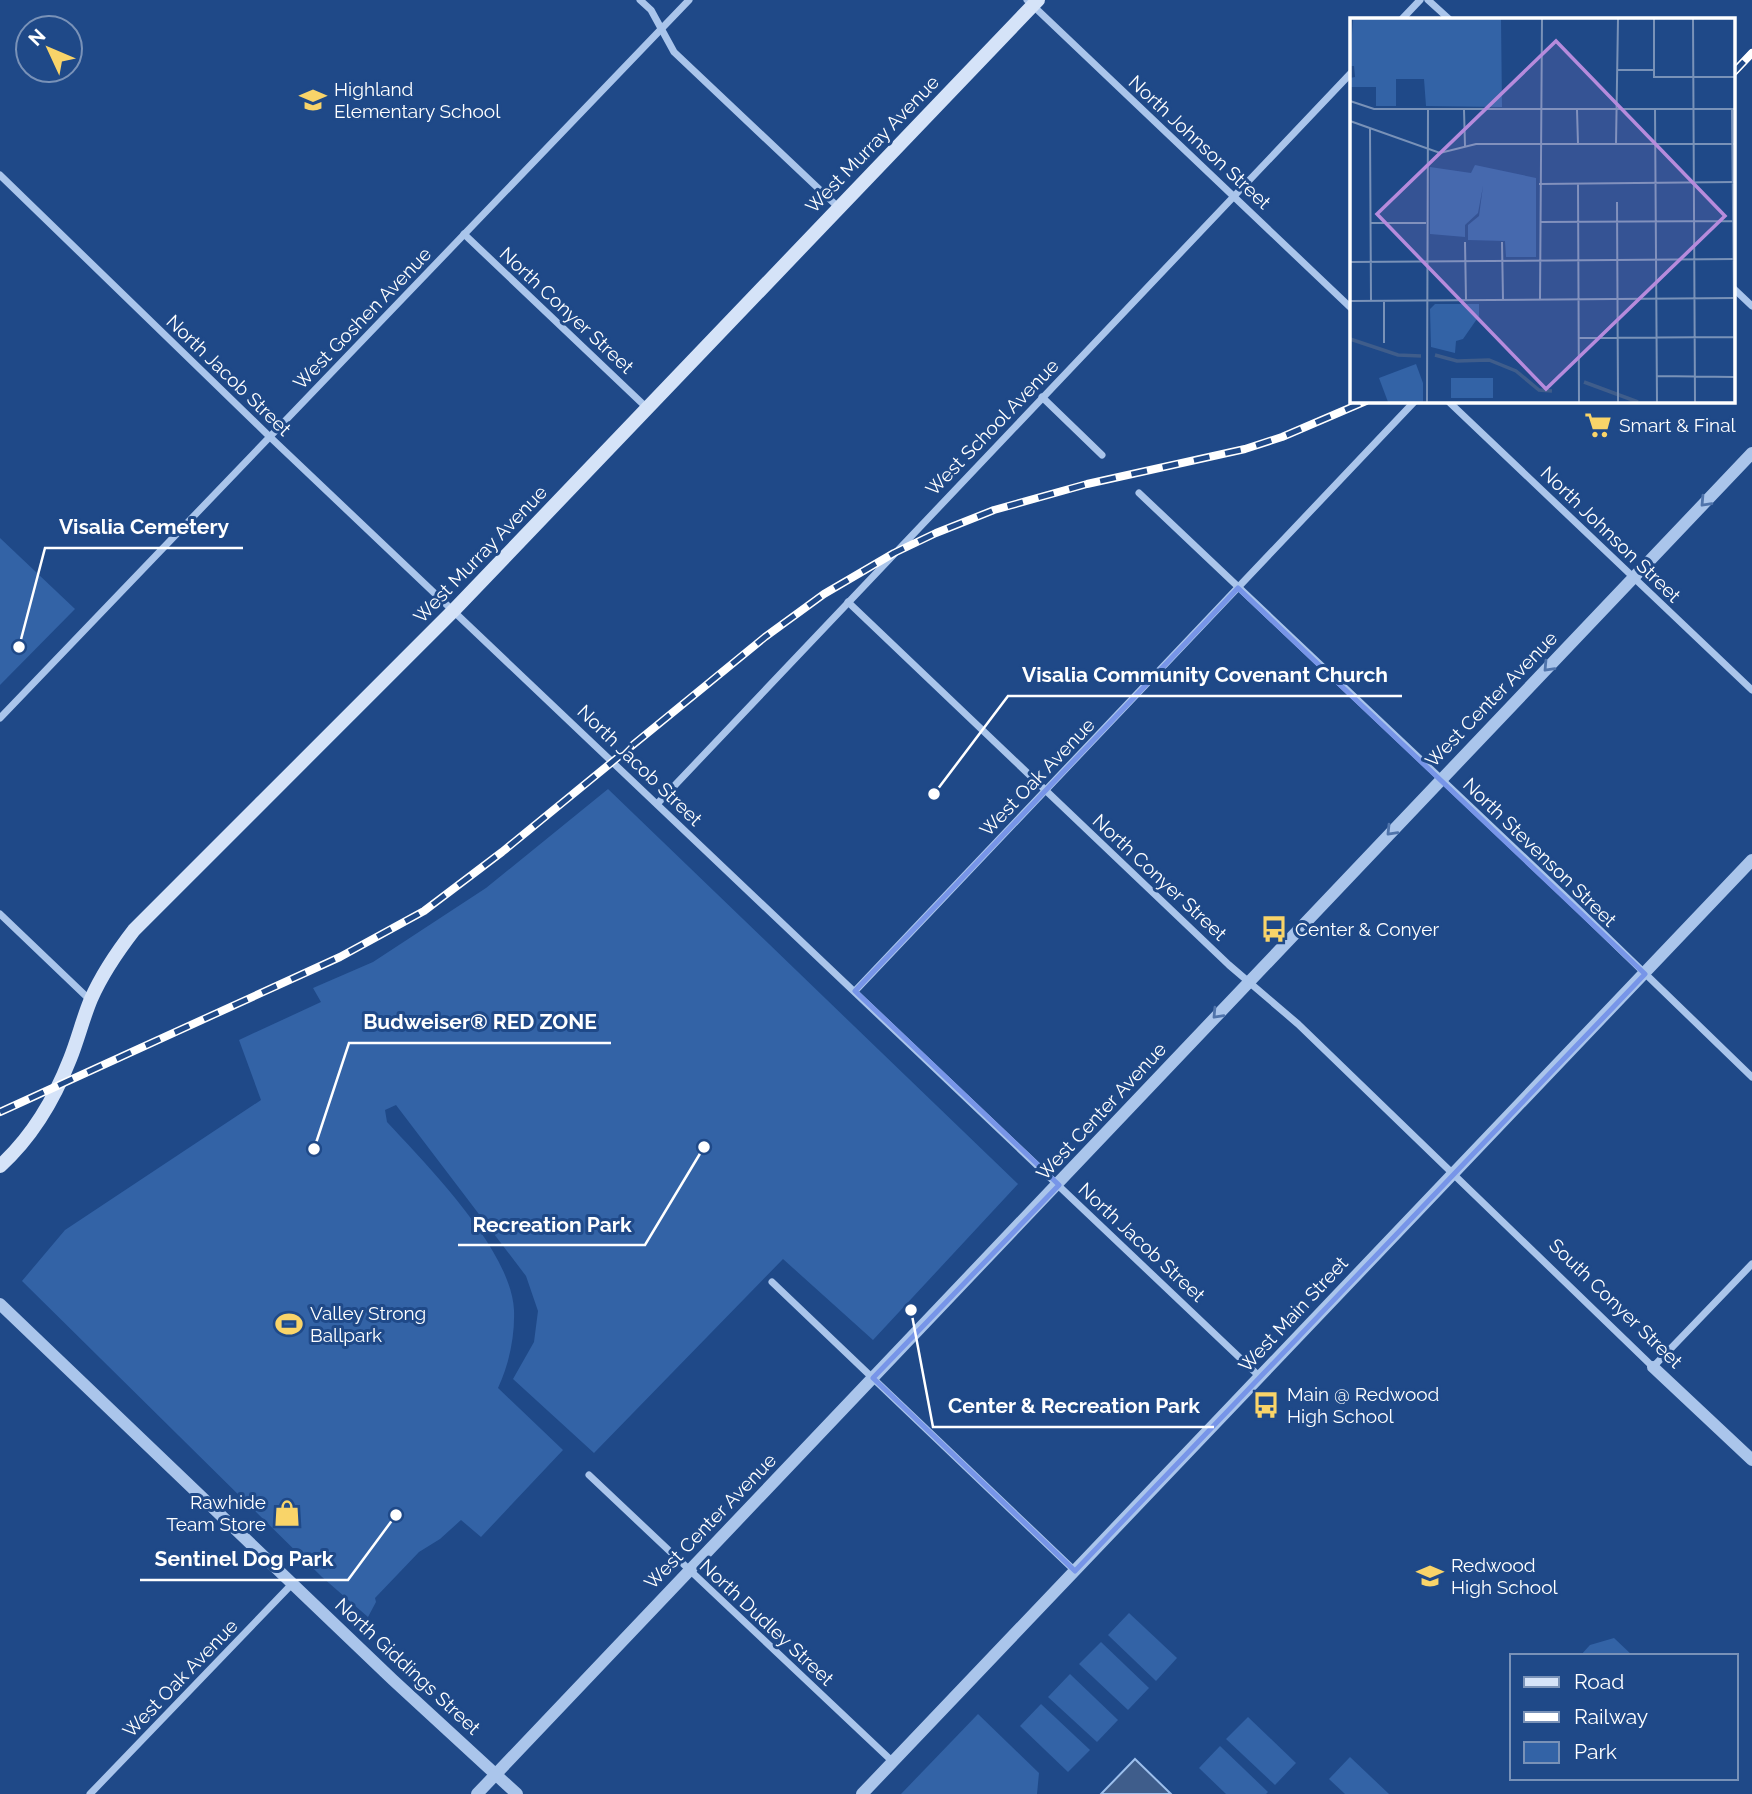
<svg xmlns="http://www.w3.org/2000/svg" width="1752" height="1794" viewBox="0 0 1752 1794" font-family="Raleway,sans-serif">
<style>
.green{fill:#3363a6}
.water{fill:#3f5d8b;stroke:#9dbfec;stroke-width:2}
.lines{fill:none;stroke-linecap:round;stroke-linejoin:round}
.minor{stroke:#aac5eb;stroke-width:7}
.tertiary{stroke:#aac5eb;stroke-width:12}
.secondary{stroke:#d5e3f8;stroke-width:14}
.rail-casing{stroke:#fff;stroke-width:8}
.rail{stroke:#1f4988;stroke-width:5;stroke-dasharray:16;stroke-linecap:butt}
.oneway{stroke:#5074ab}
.marked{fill:none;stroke:#7795e8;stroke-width:5;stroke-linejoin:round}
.labels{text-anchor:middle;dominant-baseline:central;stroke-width:6;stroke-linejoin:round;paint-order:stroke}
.poi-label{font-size:19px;fill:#fff;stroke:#1f4988;text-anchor:start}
.street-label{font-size:19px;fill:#fff;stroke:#1f4988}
.inset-river{fill:none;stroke:#3f5d8b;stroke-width:3.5}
.inset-road{fill:none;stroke:#7992b8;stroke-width:2}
.view{fill:#b68bdc;fill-opacity:0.15;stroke:#b68bdc;stroke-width:3.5}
.inset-edge{fill:none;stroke:#fff;stroke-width:3.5}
.leader{fill:none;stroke:#fff;stroke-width:2.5}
.callout-dot{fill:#fff;stroke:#1f4988;stroke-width:2.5}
.callout-label{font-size:21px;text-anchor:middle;font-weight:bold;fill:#fff;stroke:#1f4988;stroke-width:6;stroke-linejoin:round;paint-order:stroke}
</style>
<rect width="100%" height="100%" fill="#1f4988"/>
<!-- green -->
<g class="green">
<path d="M0,538L75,609L0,685Z"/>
<path d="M608,789L1018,1184L873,1340L783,1259L594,1453L513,1379L534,1342L538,1311L526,1276L396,1105L385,1110L387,1122C427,1165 511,1250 514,1310C515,1337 509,1364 498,1388L563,1450L481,1537L461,1520L440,1539L419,1552L375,1598L376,1602L368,1617L322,1577L22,1281L65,1230L261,1100L239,1040L321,1002L313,988L373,962L486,888Z"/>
<path d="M1129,1613L1177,1658L1156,1681L1108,1635Z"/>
<path d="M1614,1638L1633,1656H1580L1590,1645Z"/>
<path d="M1101,1642L1149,1688L1128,1710L1079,1664Z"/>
<path d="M1070,1674L1118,1720L1097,1742L1048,1697Z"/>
<path d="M1041,1704L1090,1750L1068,1772L1020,1726Z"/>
<path d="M978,1714L1039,1773L1037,1794H901Z"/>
<path d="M1248,1717L1296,1763L1275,1785L1226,1739Z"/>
<path d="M1220,1746L1268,1792L1266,1794H1226L1199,1768Z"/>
<path d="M1350,1757L1389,1794H1345L1329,1779Z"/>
</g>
<!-- water -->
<path class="water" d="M1135,1759L1171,1794H1101Z"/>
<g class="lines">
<!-- minor -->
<g class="minor">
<path d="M640,0L651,10L674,52L838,207"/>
<path d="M1027,0L1351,308"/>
<path d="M1428,0L1449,19"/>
<path d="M1402,19L1420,0"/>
<path d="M1733,73L1752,53"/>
<path d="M0,175L270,437L1260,1377"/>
<path d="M464,234L647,408"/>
<path d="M1733,288L1752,306"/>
<path d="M1042,397L1102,455"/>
<path d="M1448,401L1752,690"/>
<path d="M1139,493L1567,898L1752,1077"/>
<path d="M848,602L1229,965L1298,1024L1653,1367L1752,1264"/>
<path d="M0,718L689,0"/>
<path d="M658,803L1351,73"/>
<path d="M0,914L90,1000"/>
<path d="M855,991L1415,401"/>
<path d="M772,1282L1075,1571"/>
<path d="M589,1475L893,1762"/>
<path d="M90,1794L292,1584"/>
</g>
<!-- tertiary -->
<g class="tertiary">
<path d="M0,1304L393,1680L517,1794"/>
<path d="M1653,1367L1752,1460"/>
<path d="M477,1794L1752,453"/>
<path d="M862,1794L1752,860"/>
</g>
<!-- secondary -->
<path class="secondary" d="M0,1166C32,1137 54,1100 70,1059C78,1039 83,1018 91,999C102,974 117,952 134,930L454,610L1038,0"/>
<defs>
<g id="rail">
<path d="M1733,73L1752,53"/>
<path d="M0,1112L340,957L424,911L502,852L765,637L824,594L894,553L936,533L994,510L1087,484L1245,449L1282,437L1366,401"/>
</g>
</defs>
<!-- rail casing -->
<use href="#rail" class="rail-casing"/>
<!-- rail -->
<use href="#rail" class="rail"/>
</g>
<!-- one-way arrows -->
<defs><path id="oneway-chevron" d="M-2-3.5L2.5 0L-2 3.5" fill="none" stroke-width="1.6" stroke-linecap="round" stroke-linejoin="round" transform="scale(1.75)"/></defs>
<g class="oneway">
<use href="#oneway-chevron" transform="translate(1705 502) rotate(133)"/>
<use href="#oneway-chevron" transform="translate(1548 667) rotate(133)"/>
<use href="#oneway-chevron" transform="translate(1391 831) rotate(134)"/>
<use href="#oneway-chevron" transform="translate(1217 1014) rotate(133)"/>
</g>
<!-- marked area -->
<path class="marked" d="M1238,588L1645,974L1075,1571L873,1378L1059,1185L855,991Z"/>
<!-- icons -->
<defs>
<symbol id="school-bare" viewBox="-9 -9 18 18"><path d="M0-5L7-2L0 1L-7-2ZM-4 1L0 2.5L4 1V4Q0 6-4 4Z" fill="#f9d469" stroke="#1f4988" stroke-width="2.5" paint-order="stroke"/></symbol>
<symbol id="supermarket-bare" viewBox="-9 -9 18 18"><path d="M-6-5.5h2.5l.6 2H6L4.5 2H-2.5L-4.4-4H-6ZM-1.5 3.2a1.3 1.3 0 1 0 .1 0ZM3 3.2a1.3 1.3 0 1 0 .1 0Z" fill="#f9d469" stroke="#1f4988" stroke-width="2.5" paint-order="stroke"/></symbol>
<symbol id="bus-bare" viewBox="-9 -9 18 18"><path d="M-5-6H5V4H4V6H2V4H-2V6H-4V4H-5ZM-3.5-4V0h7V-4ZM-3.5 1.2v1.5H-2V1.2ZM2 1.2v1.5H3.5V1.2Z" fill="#f9d469" stroke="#1f4988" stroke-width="2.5" paint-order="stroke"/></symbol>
<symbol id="stadium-bare" viewBox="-9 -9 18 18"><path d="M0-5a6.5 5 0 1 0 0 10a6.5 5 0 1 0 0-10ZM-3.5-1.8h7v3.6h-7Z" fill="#f9d469" stroke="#1f4988" stroke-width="2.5" paint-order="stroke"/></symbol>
<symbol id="shop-bare" viewBox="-9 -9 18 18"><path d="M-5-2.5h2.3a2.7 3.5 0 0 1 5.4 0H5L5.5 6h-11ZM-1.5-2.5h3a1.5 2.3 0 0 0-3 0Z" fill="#f9d469" stroke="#1f4988" stroke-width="2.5" paint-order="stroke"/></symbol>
</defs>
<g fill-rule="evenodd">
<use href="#school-bare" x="294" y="81" width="38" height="38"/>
<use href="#supermarket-bare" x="1579" y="406" width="38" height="38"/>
<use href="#bus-bare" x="1255" y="910" width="38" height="38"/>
<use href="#stadium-bare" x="270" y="1305" width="38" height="38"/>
<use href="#bus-bare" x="1247" y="1386" width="38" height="38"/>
<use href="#shop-bare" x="268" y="1494" width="38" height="38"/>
<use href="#school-bare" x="1411" y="1557" width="38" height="38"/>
</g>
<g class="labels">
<!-- poi labels -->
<g class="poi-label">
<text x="334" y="89">Highland<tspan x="334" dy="22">Elementary School</tspan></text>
<text x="1619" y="425">Smart &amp; Final</text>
<text x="1295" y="929">Center &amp; Conyer</text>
<text x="310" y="1313">Valley Strong<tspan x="310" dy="22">Ballpark</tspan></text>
<text x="1287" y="1394">Main @ Redwood<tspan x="1287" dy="22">High School</tspan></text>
<text x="266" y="1502" text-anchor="end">Rawhide<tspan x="266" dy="22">Team Store</tspan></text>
<text x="1451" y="1565">Redwood<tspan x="1451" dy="22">High School</tspan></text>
</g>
<!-- street labels -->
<g class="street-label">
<text transform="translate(1200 142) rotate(43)">North Johnson Street</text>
<text transform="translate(872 144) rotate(-46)">West Murray Avenue</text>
<text transform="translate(567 310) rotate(43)">North Conyer Street</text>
<text transform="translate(362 318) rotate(-46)">West Goshen Avenue</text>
<text transform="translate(229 375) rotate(44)">North Jacob Street</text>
<text transform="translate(992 427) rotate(-46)">West School Avenue</text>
<text transform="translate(1611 534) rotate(44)">North Johnson Street</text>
<text transform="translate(480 554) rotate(-46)">West Murray Avenue</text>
<text transform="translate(1491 699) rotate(-46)">West Center Avenue</text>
<text transform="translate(640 765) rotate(44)">North Jacob Street</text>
<text transform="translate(1037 777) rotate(-46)">West Oak Avenue</text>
<text transform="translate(1540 852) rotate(44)">North Stevenson Street</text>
<text transform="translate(1160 877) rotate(43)">North Conyer Street</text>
<text transform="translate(1101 1111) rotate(-47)">West Center Avenue</text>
<text transform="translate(1142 1242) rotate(43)">North Jacob Street</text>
<text transform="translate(1616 1303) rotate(44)">South Conyer Street</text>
<text transform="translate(1293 1314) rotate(-47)">West Main Street</text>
<text transform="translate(710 1521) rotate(-46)">West Center Avenue</text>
<text transform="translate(767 1622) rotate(43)">North Dudley Street</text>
<text transform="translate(408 1666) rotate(43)">North Giddings Street</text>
<text transform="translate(180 1678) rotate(-46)">West Oak Avenue</text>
</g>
</g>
<!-- overview -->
<g transform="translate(1350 18)">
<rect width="385" height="385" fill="#1f4988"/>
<path d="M3,1H151L152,89L76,88L74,61H46V88H26V69H0V60L5,59L4,48H0ZM125,147L186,160V239H156L155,223L118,222V207L129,198L133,168L128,195L115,207V219L80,216V149L121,155ZM85,286H129V298L113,321L106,323L105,335L81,329L80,291ZM66,346L73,365V384H38L29,360ZM101,360H143V380H101Z" fill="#3363a6"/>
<path class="inset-river" d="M0,321L48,337L71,338M85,337L107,343L139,342L166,353L189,372L202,373M234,364L288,384"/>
<path class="inset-road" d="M304,1V59H385M343,1L345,384M268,52H304M0,83L24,91H385M305,91L307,384M382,91L385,384M114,92L115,128M227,92L228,126M0,103L90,135L126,126H385M20,111L21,283M266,126L268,1M189,166L384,164M228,166L229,384M267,184L268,384M190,204L384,203M21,205H76M115,224L116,282M152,224L153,282M0,244L385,241M190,282L192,1M0,283L385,280M34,283V325M229,320L385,319M307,358L384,359M77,384L78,92"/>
<path class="view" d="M206,23L375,198L196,371L27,196Z"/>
<rect width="385" height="385" class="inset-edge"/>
</g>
<!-- callouts -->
<path class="leader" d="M19 647L45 548H243M934 794L1008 696H1402M314 1149L349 1043H611M704 1147L645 1245H458M911 1310L933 1427H1214M396 1515L348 1580H140"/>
<g class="callout-dot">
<circle cx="19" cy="647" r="7"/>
<circle cx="934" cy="794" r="7"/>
<circle cx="314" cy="1149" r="7"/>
<circle cx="704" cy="1147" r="7"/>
<circle cx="911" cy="1310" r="7"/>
<circle cx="396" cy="1515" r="7"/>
</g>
<g class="callout-label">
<text x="144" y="534">Visalia Cemetery</text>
<text x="1205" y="682">Visalia Community Covenant Church</text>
<text x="480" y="1029">Budweiser® RED ZONE</text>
<text x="552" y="1232">Recreation Park</text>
<text x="1074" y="1413">Center &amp; Recreation Park</text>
<text x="244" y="1566">Sentinel Dog Park</text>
</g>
<!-- legend -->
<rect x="1510" y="1654" width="228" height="126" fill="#1f4988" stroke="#7992b8" stroke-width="2"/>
<rect x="1524" y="1677" width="35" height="10" fill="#d5e3f8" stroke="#7992b8" stroke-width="2"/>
<text x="1574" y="1689" font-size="21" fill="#ffffff">Road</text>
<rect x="1524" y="1712" width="35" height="10" fill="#ffffff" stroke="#7992b8" stroke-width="2"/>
<text x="1574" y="1724" font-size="21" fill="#ffffff">Railway</text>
<rect x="1524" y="1742" width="35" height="21" fill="#3363a6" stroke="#7992b8" stroke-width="2"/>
<text x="1574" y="1759" font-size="21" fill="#ffffff">Park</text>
<!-- north arrow -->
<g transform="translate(49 49) rotate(314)"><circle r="33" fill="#1f4988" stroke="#7992b8" stroke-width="2"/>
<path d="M0-5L12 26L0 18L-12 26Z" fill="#f9d469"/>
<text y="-10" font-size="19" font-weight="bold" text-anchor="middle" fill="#ffffff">N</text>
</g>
</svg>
